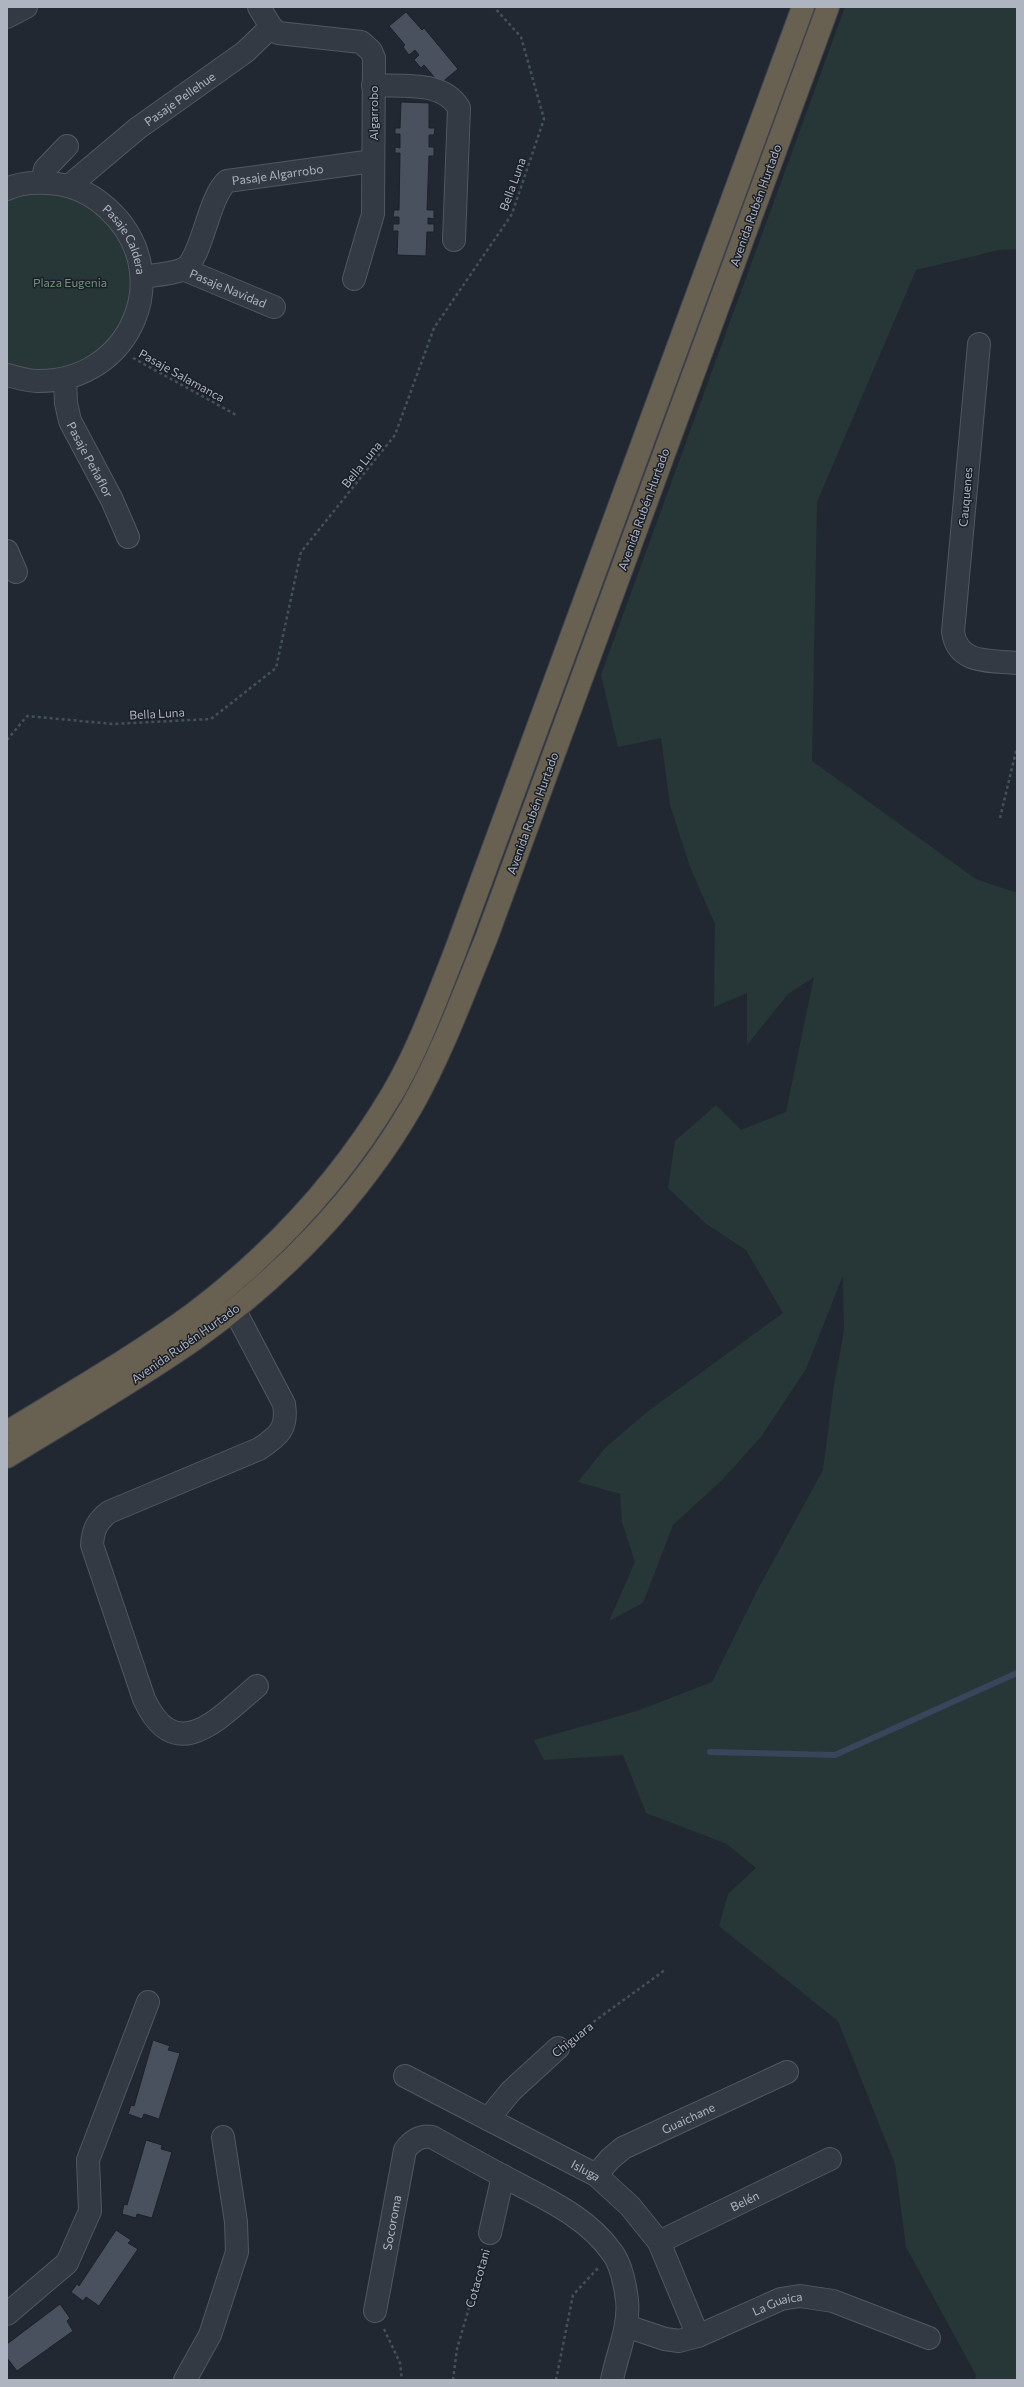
<svg xmlns="http://www.w3.org/2000/svg" width="1024" height="2387" viewBox="0 0 1024 2387" font-family="Commissioner,sans-serif">
<style>
.green{fill:#273737}
.lines{fill:none;stroke-linecap:round;stroke-linejoin:round}
.stream{stroke:#38455a;stroke-width:6}
.building{fill:#4a515e;stroke:#1c212a}
.minor-casing{stroke:#525761;stroke-width:24}
.highway-casing{stroke:#3f444e;stroke-width:24}
.path{stroke:#445255;stroke-width:2.5;stroke-dasharray:3 3;stroke-linecap:butt}
.minor{stroke:#343a43;stroke-width:22}
.highway{stroke:#686152;stroke-width:22}
.labels{text-anchor:middle;dominant-baseline:central;stroke-width:3;stroke-linejoin:round;paint-order:stroke}
.street-label{font-size:12px;fill:#aeb4c0;stroke:#1a1f28}
.park-label{font-size:12px;fill:#70937a;stroke:#1a1f28}
</style>
<rect width="100%" height="100%" fill="#212832"/>
<!-- green -->
<g class="green">
<path d="M845,7H1017V249L999,250L916,270L817,502L812,761L976,879L1017,893V2380H975L976,2375L906,2247L895,2164L838,2021L719,1926L728,1894L756,1868L727,1844L646,1813L623,1755L544,1760L534,1740L637,1711L712,1682L758,1589L823,1470L834,1385L844,1331L843,1275L806,1369L761,1437L721,1481L673,1525L643,1603L609,1621L635,1562L622,1522L620,1494L578,1482L605,1448L647,1412L783,1313L746,1250L705,1223L668,1188L675,1141L716,1105L741,1130L786,1112L814,977L788,994L747,1045V993L714,1007L715,924L690,867L670,805L661,738L618,747L601,675Z"/>
<path d="M53,190L82,198L125,239L134,297L106,349L53,373L22,371L7,365V198Z"/>
</g>
<g class="lines">
<!-- stream -->
<path class="stream" d="M710,1752L835,1755L1017,1673"/>
</g>
<!-- building -->
<g class="building">
<path d="M406,12L422,30L424,28L458,69L440,84L424,65L421,68L414,60L419,55L415,50L409,55L403,47L405,45L389,26Z"/>
<path d="M401,102L429,103V128H435L434,135H429V147H434V156H429L427,210H434V219L428,218V224H434V232H427L426,256L397,255L398,231H393V224H399V217H393L394,210H399L400,153H395V147L400,148V134H395V128H400Z"/>
<path d="M153,2040L170,2046L168,2050L180,2053L159,2119L144,2114L142,2119L128,2114L131,2105L134,2106Z"/>
<path d="M146,2140L162,2145L161,2149L172,2152L152,2218L137,2214L136,2218L122,2214L124,2204L127,2205Z"/>
<path d="M116,2230L131,2240L128,2243L138,2249L99,2306L86,2297L83,2301L71,2292L77,2284L79,2286Z"/>
<path d="M60,2304L70,2318L67,2321L73,2331L17,2371L7,2358V2344Z"/>
</g>
<g class="lines">
<defs>
<g id="minor">
<path d="M7,17L26,7"/>
<path d="M271,27L278,33L361,42L371,51L374,58L373,214L354,279"/>
<path d="M373,85C401,87 443,80 459,108L454,240"/>
<path d="M42,182L45,169L67,146"/>
<path id="s1" d="M69,186L138,128L245,52L271,27L259,7"/>
<path id="s2" d="M7,189C21,182 42,182 58,184C77,187 94,196 108,209C178,273 131,383 37,381C27,381 16,377 7,375"/>
<path id="s3" d="M183,269L274,307"/>
<path id="s4" d="M142,277C155,275 170,274 182,270C202,262 207,199 227,181L373,161"/>
<path d="M979,344L953,632C958,665 990,660 1017,663"/>
<path id="s5" d="M65,379L66,403L70,421L112,500L128,537"/>
<path d="M7,551L16,572"/>
<path d="M234,1309L284,1404C288,1428 279,1436 259,1449L109,1512C97,1521 93,1530 92,1545L144,1699C176,1768 219,1718 257,1686"/>
<path id="s6" d="M405,2076L596,2175L630,2206L659,2242L698,2336"/>
<path d="M488,2119L511,2091L558,2048"/>
<path id="s7" d="M596,2175L610,2159L623,2148L787,2072"/>
<path d="M490,2233L503,2176"/>
<path id="s8" d="M659,2242L830,2159"/>
<path id="s9" d="M375,2311L405,2150C412,2141 420,2135 432,2137C461,2153 489,2169 518,2184C552,2202 588,2219 611,2251C621,2263 625,2284 627,2300C630,2326 617,2354 612,2380"/>
<path d="M7,2314L67,2263L90,2211L88,2160L148,2002"/>
<path id="s10" d="M626,2326L665,2339L679,2341L698,2336L781,2299L800,2296L833,2301L929,2338"/>
<path d="M185,2380L210,2335L237,2252L236,2222L223,2137"/>
</g>
<g id="highway">
<path d="M7,1432C69,1394 134,1357 193,1314C272,1254 341,1180 392,1094C418,1050 436,1000 455,952L803,7"/>
<path d="M7,1457C70,1418 135,1381 195,1339C282,1277 359,1198 412,1106C442,1053 463,995 486,939L828,7"/>
</g>
</defs>
<!-- minor casing -->
<use href="#minor" class="minor-casing"/>
<!-- highway casing -->
<use href="#highway" class="highway-casing"/>
<!-- path -->
<g class="path">
<path d="M133,358L238,416"/>
<path d="M7,740L27,716L113,724L211,719L276,668L301,552L395,435L434,328L512,214L544,119L521,37L494,7"/>
<path d="M1000,818L1017,747"/>
<path d="M574,2036L665,1970"/>
<path d="M384,2329L400,2363L402,2380"/>
<path d="M453,2380L457,2349L485,2253"/>
<path d="M556,2380L573,2295L598,2268"/>
</g>
<!-- minor -->
<use href="#minor" class="minor"/>
<!-- highway -->
<use href="#highway" class="highway"/>
</g>
<g class="labels">
<!-- street labels -->
<g class="street-label">
<text stroke="none"><textPath href="#s1" startOffset="141">Pasaje Pellehue</textPath></text>
<text transform="translate(373 113) rotate(-90)">Algarrobo</text>
<text stroke="none"><textPath href="#s4" startOffset="193">Pasaje Algarrobo</textPath></text>
<text transform="translate(512 184) rotate(-70)">Bella Luna</text>
<text transform="translate(755 205) rotate(-70)">Avenida Rubén Hurtado</text>
<text stroke="none"><textPath href="#s2" startOffset="144">Pasaje Caldera</textPath></text>
<text stroke="none"><textPath href="#s3" startOffset="49">Pasaje Navidad</textPath></text>
<text transform="translate(182 375) rotate(29)">Pasaje Salamanca</text>
<text stroke="none"><textPath href="#s5" startOffset="86">Pasaje Peñaflor</textPath></text>
<text transform="translate(361 464) rotate(-51)">Bella Luna</text>
<text transform="translate(965 497) rotate(-85)">Cauquenes</text>
<text transform="translate(643 509) rotate(-70)">Avenida Rubén Hurtado</text>
<text transform="translate(157 713) rotate(-3)">Bella Luna</text>
<text transform="translate(532 813) rotate(-70)">Avenida Rubén Hurtado</text>
<text transform="translate(185 1343) rotate(-35)">Avenida Rubén Hurtado</text>
<text transform="translate(572 2039) rotate(-38)">Chiguara</text>
<text stroke="none"><textPath href="#s7" startOffset="110">Guaichane</textPath></text>
<text stroke="none"><textPath href="#s6" startOffset="204">Isluga</textPath></text>
<text stroke="none"><textPath href="#s8" startOffset="95">Belén</textPath></text>
<text stroke="none"><textPath href="#s9" startOffset="90">Socoroma</textPath></text>
<text transform="translate(477 2278) rotate(-74)">Cotacotani</text>
<text stroke="none"><textPath href="#s10" startOffset="161">La Guaica</textPath></text>
</g>
<!-- park labels -->
<g class="park-label">
<text x="70" y="282">Plaza Eugenia</text>
</g>
</g>
<!-- border -->
<rect width="1024" height="2387" fill="none" stroke="#aeb4c0" stroke-width="16"/>
</svg>
